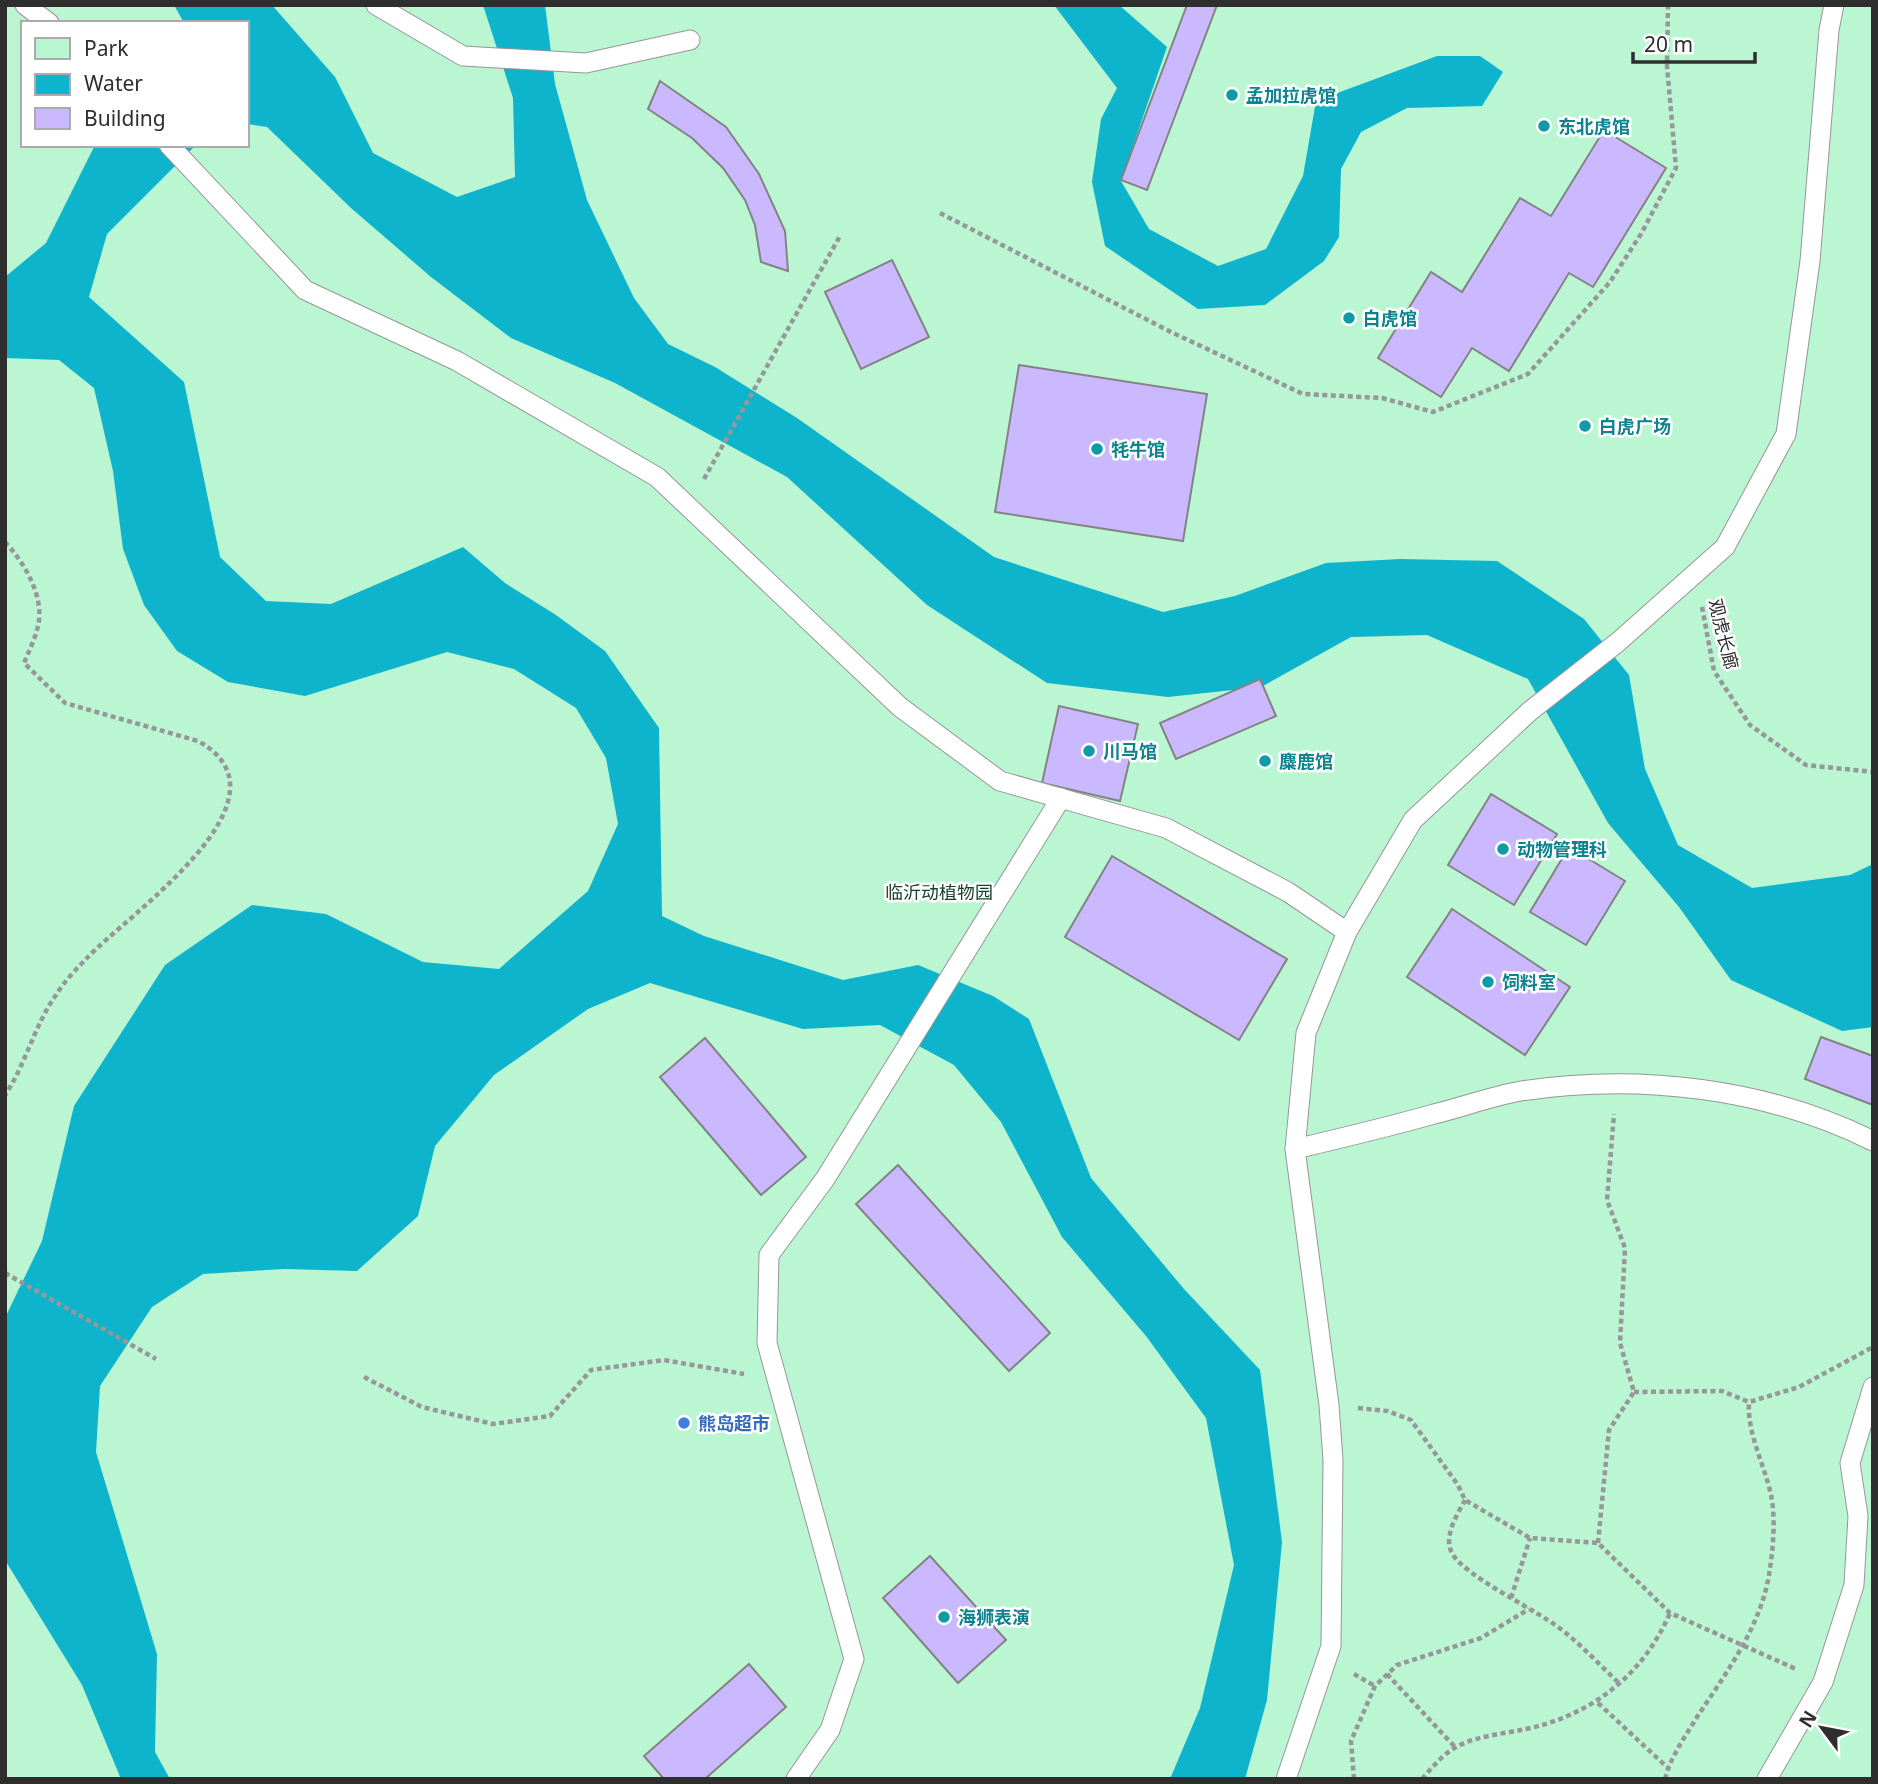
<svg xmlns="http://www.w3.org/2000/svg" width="1878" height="1784" viewBox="0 0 1878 1784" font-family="'Noto Sans','Noto Sans SC',sans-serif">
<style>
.green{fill:#baf6d1;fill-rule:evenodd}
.water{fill:#0db4cc}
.building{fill:#cab9fe;stroke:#838384;stroke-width:2}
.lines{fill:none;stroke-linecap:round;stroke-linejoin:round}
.lane-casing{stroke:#969698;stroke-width:21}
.path{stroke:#979799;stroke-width:4.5;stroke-dasharray:5 3.5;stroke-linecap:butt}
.lane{stroke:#fff;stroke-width:19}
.culture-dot{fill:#0f9aa8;stroke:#fff;stroke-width:2.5}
.shop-dot{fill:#3f7fe0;stroke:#fff;stroke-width:2.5}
.labels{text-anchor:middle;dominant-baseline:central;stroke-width:5;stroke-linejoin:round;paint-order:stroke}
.culture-label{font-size:18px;font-weight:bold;fill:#0d838f;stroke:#fff;text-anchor:start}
.street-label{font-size:18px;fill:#2e2e2f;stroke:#fff}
.park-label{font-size:18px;fill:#18412b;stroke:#fff}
.shop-label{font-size:18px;font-weight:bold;fill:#366cbe;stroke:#fff;text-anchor:start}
</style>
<rect width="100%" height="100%" fill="#f7f7f9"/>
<!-- green -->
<path class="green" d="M5,5H1873V1779H5ZM23,23H247V145H23Z"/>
<!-- water -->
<g class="water">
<path d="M174,5H272L335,77L373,153L457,197L515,177L513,98L483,5H545L555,84L587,200L634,298L668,344L715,367L797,418L994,557L1163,612L1235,596L1326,563L1400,559L1497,561L1584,619L1629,675L1645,769L1678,845L1752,888L1850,875L1873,864V1027L1842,1031L1731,980L1679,907L1608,823L1528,679L1427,635L1351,637L1261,687L1168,697L1047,683L927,605L787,477L615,383L511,338L431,277L351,208L267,127L247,124V23H184Z"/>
<path d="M1054,5H1119L1167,47L1121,181L1149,229L1218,266L1266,249L1303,176L1316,101L1437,56H1480L1503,72L1482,106L1407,108L1361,132L1341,169L1339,237L1324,261L1265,305L1198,309L1105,246L1092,182L1101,119L1117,88Z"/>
<path d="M95,145H196L107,234L89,297L184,382L220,557L266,601L331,604L463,547L505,583L556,615L605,651L659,728L662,916L704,936L843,980L918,965L993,996L1029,1019L1091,1178L1184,1289L1260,1370L1282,1542L1267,1700L1245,1779H1170L1200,1708L1234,1565L1206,1418L1146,1336L1062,1237L1001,1122L954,1065L880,1025L803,1029L650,983L588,1009L494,1075L435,1146L418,1216L357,1271L284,1269L203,1274L152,1307L100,1386L96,1452L157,1654L155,1752L170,1779H121L82,1685L5,1560V1318L42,1241L74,1106L165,965L252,905L326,914L423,962L499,969L588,891L618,824L606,758L576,708L514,669L447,652L305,696L228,682L177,651L144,605L123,549L113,471L94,388L59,360L5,358V277L46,243Z"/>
</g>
<!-- building -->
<g class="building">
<path d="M1187,5H1217L1147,190L1121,180Z"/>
<path d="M660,81L726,127L759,174L785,231L788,271L761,262L755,225L745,200L723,168L692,138L648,109Z"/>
<path d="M1604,130L1666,168L1593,287L1569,273L1509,371L1472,348L1441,397L1378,358L1431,272L1462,292L1520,198L1551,216Z"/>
<path d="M892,260L929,337L861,369L825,292Z"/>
<path d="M1019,365L1207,394L1183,541L995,512Z"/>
<path d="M1260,679L1276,716L1176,759L1160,723Z"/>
<path d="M1059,706L1138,724L1120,801L1042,783Z"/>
<path d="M1491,794L1557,834L1514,905L1448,865Z"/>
<path d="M1569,847L1625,881L1586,945L1530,912Z"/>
<path d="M1112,856L1287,959L1239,1040L1065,937Z"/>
<path d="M1452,909L1570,987L1525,1055L1407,977Z"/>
<path d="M1821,1037L1873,1056V1105L1805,1079Z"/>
<path d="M705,1038L806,1157L761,1195L660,1077Z"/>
<path d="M898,1165L1050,1333L1009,1371L856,1204Z"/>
<path d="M930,1556L1006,1640L958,1683L883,1598Z"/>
<path d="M749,1664L786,1707L705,1779H664L644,1756Z"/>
</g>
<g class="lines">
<defs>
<g id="lane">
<path d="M25,5L49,23"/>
<path d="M376,5L463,56L586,63L690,40"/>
<path d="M1834,5L1829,30L1810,261L1786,434L1725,547L1618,642L1530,711L1413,820L1347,932L1306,1033L1295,1149C1342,1138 1388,1127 1434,1114C1463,1107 1492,1096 1521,1091C1639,1073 1766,1088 1873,1141"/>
<path d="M169,145L305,290L457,361L657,477L900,707L1000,781L1166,828L1288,892L1347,932"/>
<path d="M796,1779L830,1730L854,1659L767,1343L769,1255L825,1179L1061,798"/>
<path d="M1286,1779L1331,1646L1333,1460L1329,1405L1295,1149"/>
<path d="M1767,1779L1823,1682L1854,1585L1858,1516L1850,1463L1873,1387"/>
</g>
</defs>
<!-- lane casing -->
<use href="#lane" class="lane-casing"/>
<!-- path -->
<g class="path">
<path d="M940,213L1171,332L1303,394L1382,398L1433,412L1528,374L1610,282L1641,234L1676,168L1667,66L1668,5"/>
<path d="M704,479L840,236"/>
<path d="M5,542C24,562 45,597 38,626C35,639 29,651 24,663L65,703L198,741C301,798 127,915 87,958C76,969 64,982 56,995C34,1026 26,1064 5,1095"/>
<path d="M1702,607L1714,671L1750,725L1806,765L1873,772"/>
<path d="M5,1273L156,1359"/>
<path d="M364,1377L422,1407L493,1424L550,1416L591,1370L664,1360L744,1374"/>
<path d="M1634,1392L1722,1391L1749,1402L1799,1387L1873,1347"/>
<path d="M1358,1408L1387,1411L1411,1420L1458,1485L1465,1500L1530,1538L1598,1543L1670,1613L1796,1669"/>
<path d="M1465,1500C1457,1515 1442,1538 1453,1555C1466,1575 1525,1605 1546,1619C1573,1635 1596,1662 1619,1683"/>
<path d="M1598,1543L1609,1430L1634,1392L1620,1343L1625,1248L1607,1200L1614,1114"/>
<path d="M1511,1598L1530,1538"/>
<path d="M1354,1674L1375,1686"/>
<path d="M1387,1674L1455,1747"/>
<path d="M1598,1703L1668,1768"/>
<path d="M1354,1779L1351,1741L1375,1686L1397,1665L1481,1638L1529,1609"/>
<path d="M1422,1779C1432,1768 1441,1756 1453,1749C1473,1736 1503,1734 1526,1729C1592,1715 1643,1675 1670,1613"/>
<path d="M1665,1779C1671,1756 1685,1737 1697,1717C1726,1673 1760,1628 1769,1575C1773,1550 1776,1520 1771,1495C1764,1463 1747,1434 1749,1402"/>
</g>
<!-- lane -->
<use href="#lane" class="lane"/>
</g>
<!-- markers -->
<g class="culture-dot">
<circle cx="1232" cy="95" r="7"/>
<circle cx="1544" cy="126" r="7"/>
<circle cx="1349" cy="318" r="7"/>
<circle cx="1585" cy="426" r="7"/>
<circle cx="1097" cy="449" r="7"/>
<circle cx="1089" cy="751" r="7"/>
<circle cx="1265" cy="761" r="7"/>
<circle cx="1503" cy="849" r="7"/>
<circle cx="1488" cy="982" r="7"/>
<circle cx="944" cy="1617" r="7"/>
</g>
<circle class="shop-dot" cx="684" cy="1423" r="7"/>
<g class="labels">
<!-- culture labels -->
<g class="culture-label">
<text x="1246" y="95">孟加拉虎馆</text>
<text x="1558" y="126">东北虎馆</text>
<text x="1363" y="318">白虎馆</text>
<text x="1599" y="426">白虎广场</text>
<text x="1111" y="449">牦牛馆</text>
<text x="1103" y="751">川马馆</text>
<text x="1279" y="761">麋鹿馆</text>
<text x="1517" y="849">动物管理科</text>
<text x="1502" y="982">饲料室</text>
<text x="958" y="1617">海狮表演</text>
</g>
<!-- street labels -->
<g class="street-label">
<text transform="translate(1724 634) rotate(76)">观虎长廊</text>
</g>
<!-- park labels -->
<g class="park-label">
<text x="939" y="892">临沂动植物园</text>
</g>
<!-- shop labels -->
<g class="shop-label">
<text x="698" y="1423">熊岛超市</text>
</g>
</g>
<!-- border -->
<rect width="1878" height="1784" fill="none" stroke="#2e2e2f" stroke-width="14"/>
<!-- legend -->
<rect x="21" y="21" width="228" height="126" fill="#ffffff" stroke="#ababac" stroke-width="2"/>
<rect x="35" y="38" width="35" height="21" fill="#baf6d1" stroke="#ababac" stroke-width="2"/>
<text x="84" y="56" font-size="21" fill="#2e2e2f">Park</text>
<rect x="35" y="74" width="35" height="21" fill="#0db4cc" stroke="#ababac" stroke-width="2"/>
<text x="84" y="91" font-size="21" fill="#2e2e2f">Water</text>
<rect x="35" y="108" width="35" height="21" fill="#cab9fe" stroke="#ababac" stroke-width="2"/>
<text x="84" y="126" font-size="21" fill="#2e2e2f">Building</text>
<!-- north arrow -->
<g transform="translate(1822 1728) rotate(302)" stroke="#ffffff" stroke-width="5" paint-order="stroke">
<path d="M0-5L12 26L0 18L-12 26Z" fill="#2e2e2f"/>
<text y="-10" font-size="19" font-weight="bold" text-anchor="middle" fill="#2e2e2f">N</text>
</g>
<!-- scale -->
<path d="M1633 52v10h122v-10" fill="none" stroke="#2e2e2f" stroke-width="3.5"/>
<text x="1644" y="52" font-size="21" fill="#2e2e2f" stroke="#ffffff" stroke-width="5" paint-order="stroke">20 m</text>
</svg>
